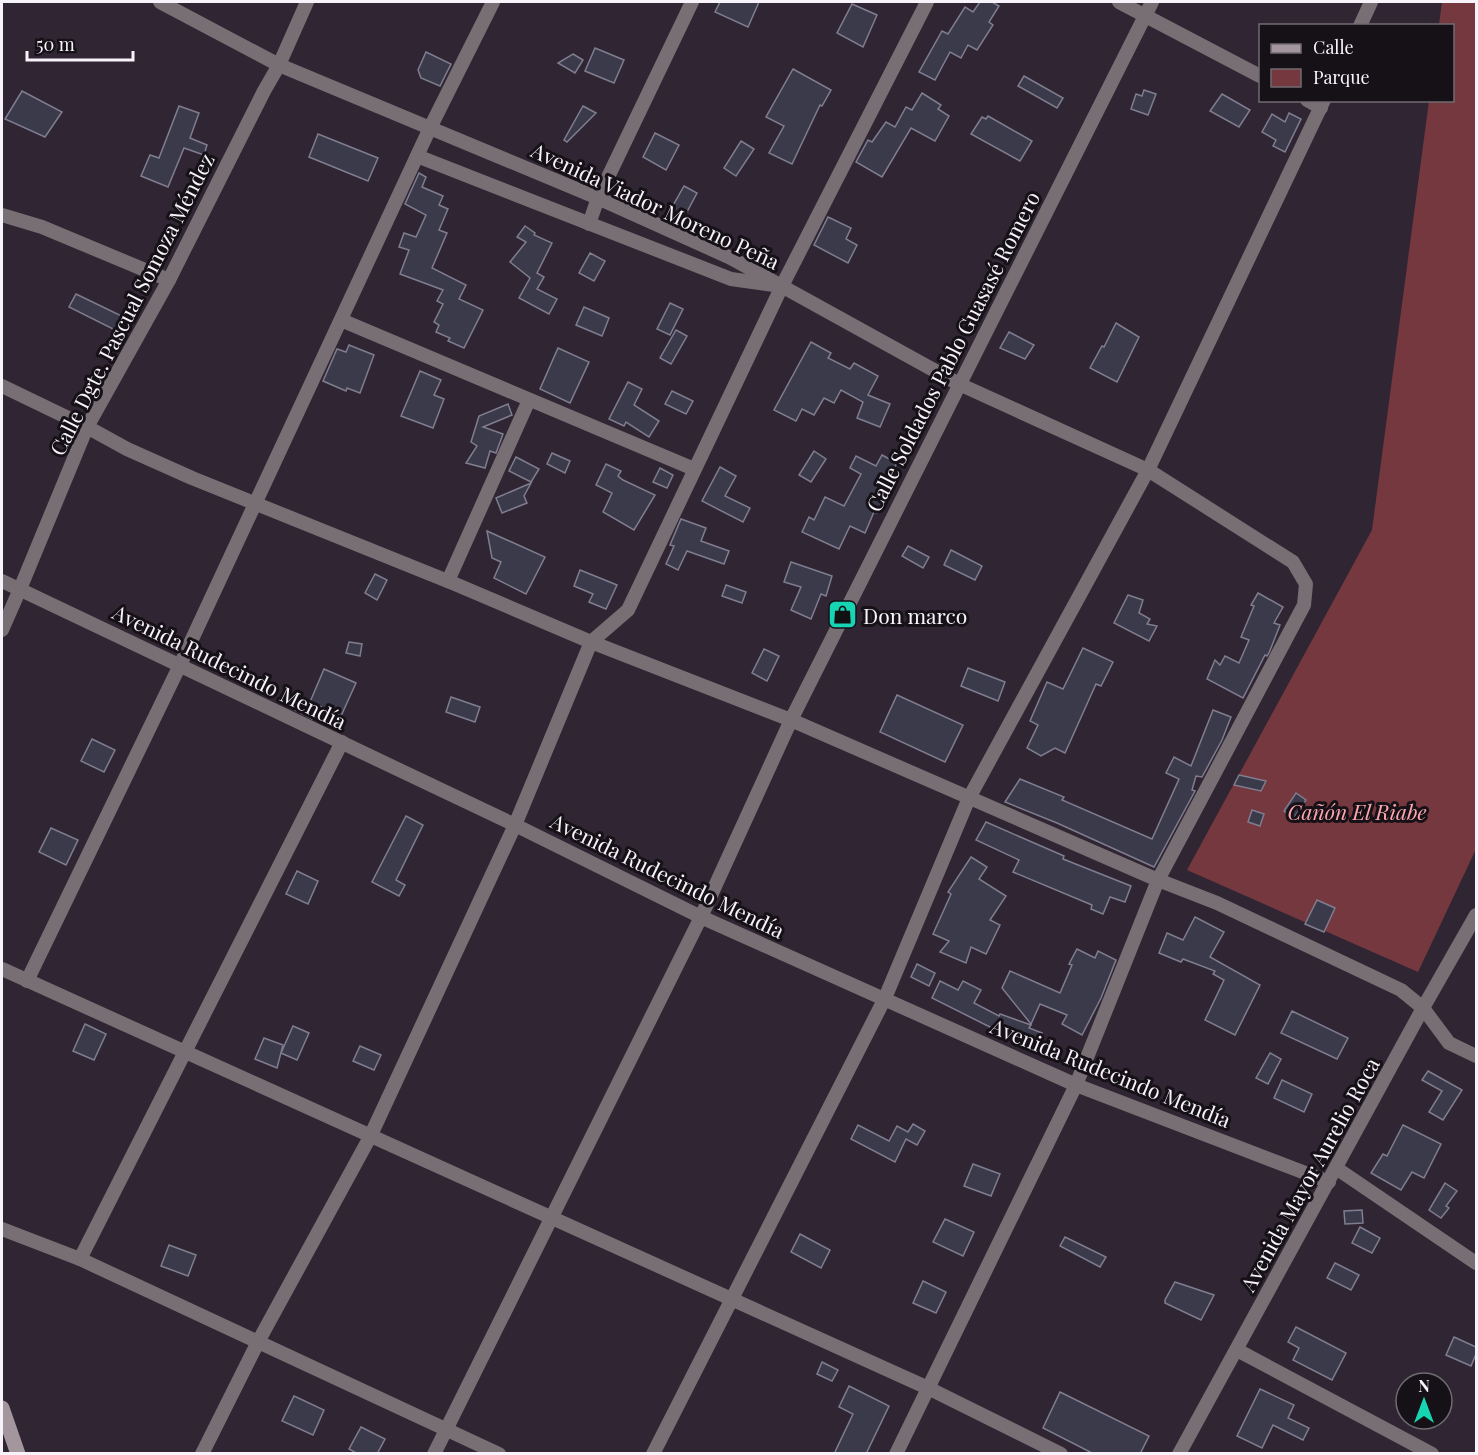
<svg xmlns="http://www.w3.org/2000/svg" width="1478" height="1455" viewBox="0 0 1478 1455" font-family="'Playfair Display',serif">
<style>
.green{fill:#76383f}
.building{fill:#3b3a4a;stroke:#7f7d8f;stroke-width:1.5}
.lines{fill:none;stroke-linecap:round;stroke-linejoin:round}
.minor{stroke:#786f74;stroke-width:14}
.secondary{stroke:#a4969d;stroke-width:15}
.labels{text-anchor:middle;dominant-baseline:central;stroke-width:6;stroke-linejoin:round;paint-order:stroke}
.street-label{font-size:21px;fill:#f8f2fb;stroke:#151117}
.poi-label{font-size:21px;fill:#f8f2fb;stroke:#151117;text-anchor:start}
.park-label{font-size:21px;font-style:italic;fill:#fea6ad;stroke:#151117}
</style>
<rect width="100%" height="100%" fill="#302633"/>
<!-- green -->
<path class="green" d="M1442,2H1476V849L1418,972L1187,870L1372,530L1429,101L1452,100V26L1439,25Z"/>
<!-- building -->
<g class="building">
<path d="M720,2H759L748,27L715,12Z"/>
<path d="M980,2H992L999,6L989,22L993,25L977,50L968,45L961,58L950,52L935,80L919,72L942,31L948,34L965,7L973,12Z"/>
<path d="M852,4L877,15L863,47L837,33Z"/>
<path d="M595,48L624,60L614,83L585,71Z"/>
<path d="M426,52L451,64L440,86L421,78L418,70Z"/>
<path d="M573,54L583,60L575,73L558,63Z"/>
<path d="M793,69L831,90L822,106L820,105L792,164L769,153L784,126L766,117Z"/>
<path d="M1024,76L1063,98L1057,108L1018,86Z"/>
<path d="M1144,90L1156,94L1148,115L1131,109L1136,94L1142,96Z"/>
<path d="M22,91L62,112L45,137L5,119Z"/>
<path d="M922,93L941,105L938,109L949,116L935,141L911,128L882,177L856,162L868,140L872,142L886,122L895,127L906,107L912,110Z"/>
<path d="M1222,94L1250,110L1239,127L1210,111Z"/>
<path d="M179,106L199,113L190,138L207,145L204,155L184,148L168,187L141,176L150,155L159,158Z"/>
<path d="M583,106L596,113L567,142L564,140Z"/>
<path d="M1289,113L1301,119L1285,152L1273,146L1276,140L1262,132L1272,114L1285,122Z"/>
<path d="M988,116L1032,141L1020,161L971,134L982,117L986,119Z"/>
<path d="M655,133L679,145L666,170L643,157Z"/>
<path d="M318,134L378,158L368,181L309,157Z"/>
<path d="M741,141L754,149L736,176L724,168Z"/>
<path d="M419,173L426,177L422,187L443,196L439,205L448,209L439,230L447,233L432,268L466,285L459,299L483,310L464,348L448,341L450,338L436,332L439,325L434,322L443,304L437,301L443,290L400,274L409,250L399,247L404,233L416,237L426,215L405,204Z"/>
<path d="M684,186L697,193L680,225L666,218Z"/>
<path d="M828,217L851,228L846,239L857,245L848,263L814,245Z"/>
<path d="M525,226L535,233L534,235L552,243L537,273L544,277L537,289L557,299L549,314L519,298L530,278L510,262L526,242L517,237Z"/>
<path d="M590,253L605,261L594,281L579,273Z"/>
<path d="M76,294L132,321L125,335L69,307Z"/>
<path d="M670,303L683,309L670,335L657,329Z"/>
<path d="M584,307L609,318L602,336L576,325Z"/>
<path d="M1116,323L1139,337L1117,382L1090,368L1102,346L1104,347Z"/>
<path d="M676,330L687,336L671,364L660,358Z"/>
<path d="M1009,332L1034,345L1025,359L1000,348Z"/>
<path d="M811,342L831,353L828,358L850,369L854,363L878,376L868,395L890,404L880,427L857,418L863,402L841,390L834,403L824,398L814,415L802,409L796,421L774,410Z"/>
<path d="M349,345L374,355L360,393L347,388L346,391L323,381L337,349L346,352Z"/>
<path d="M558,348L589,362L570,403L540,389Z"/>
<path d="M420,371L441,380L434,395L444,399L433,428L401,416Z"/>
<path d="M628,382L642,389L634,405L659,421L649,437L626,422L624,426L609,419Z"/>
<path d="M672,391L693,401L686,414L665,404Z"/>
<path d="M508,404L512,415L483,427L503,434L496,453L490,451L485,468L466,463L477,446L471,442L479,416Z"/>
<path d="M814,451L826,459L811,482L799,475Z"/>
<path d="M552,453L570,461L565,473L547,464Z"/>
<path d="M882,455L897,463L882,492L887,495L877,513L874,512L865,533L850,526L839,549L802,532L809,517L814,520L825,497L844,506L861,474L850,468L856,456L876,466Z"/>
<path d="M516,457L539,469L531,482L509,471Z"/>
<path d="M606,464L621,471L618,476L623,480L655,495L634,530L603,512L612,493L596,485Z"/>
<path d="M720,467L736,476L725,496L750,508L743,522L702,501Z"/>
<path d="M660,468L673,475L667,488L653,482Z"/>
<path d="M531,483L524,496L527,503L502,513L496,498Z"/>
<path d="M681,519L706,528L701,541L729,551L724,564L687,551L678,570L666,564L674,546L670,545Z"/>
<path d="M487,531L545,557L526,594L494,578L501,562L492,558Z"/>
<path d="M908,546L929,557L923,568L902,556Z"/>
<path d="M951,550L982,566L975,580L944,565Z"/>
<path d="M791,562L832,576L826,596L821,594L811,619L791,610L801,587L784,582Z"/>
<path d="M580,570L617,585L606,609L589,602L593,594L574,586Z"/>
<path d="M375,574L387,580L377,600L365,593Z"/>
<path d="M726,585L746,592L742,603L722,596Z"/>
<path d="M1258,593L1283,607L1274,623L1280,625L1269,653L1267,656L1265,655L1243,698L1207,679L1215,660L1220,665L1225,656L1239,663L1249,640L1241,637L1254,606L1251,605Z"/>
<path d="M1128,595L1143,600L1139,613L1150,619L1147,624L1157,626L1149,641L1114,623Z"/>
<path d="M349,642L362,644L360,656L346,653Z"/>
<path d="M1083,648L1113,662L1101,686L1096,684L1065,753L1055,748L1041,756L1027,748L1038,725L1030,721L1047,682L1063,689Z"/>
<path d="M764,649L779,656L767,681L752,673Z"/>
<path d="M968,668L1005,682L998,701L961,686Z"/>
<path d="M324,669L356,683L341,716L310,702Z"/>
<path d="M897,695L963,725L945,762L880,732Z"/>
<path d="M451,697L480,707L475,722L446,712Z"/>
<path d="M291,703L315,713L312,719L289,707Z"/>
<path d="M1213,710L1231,717L1222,740L1202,777L1196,776L1192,790L1195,791L1154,867L1057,823L1005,802L1020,779L1064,797L1062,800L1152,839L1179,779L1166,773L1174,757L1191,766Z"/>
<path d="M92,739L115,750L104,772L81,761Z"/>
<path d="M1239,775L1266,781L1261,791L1234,785Z"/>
<path d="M1296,793L1306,800L1294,818L1284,811Z"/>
<path d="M1252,810L1264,814L1260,826L1248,822Z"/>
<path d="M406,816L423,825L396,880L405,885L399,896L372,882Z"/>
<path d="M986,822L1064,856L1063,859L1131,886L1125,902L1110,897L1103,914L1091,909L1092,905L1013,872L1019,860L976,840Z"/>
<path d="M51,828L78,840L66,865L39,852Z"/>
<path d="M971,857L987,867L979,879L1006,896L990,920L1000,925L986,954L971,947L966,963L940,952L949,941L933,934L951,894L948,892Z"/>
<path d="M297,871L318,881L308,904L286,894Z"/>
<path d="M1317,900L1335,908L1324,932L1305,924Z"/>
<path d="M1195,917L1224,932L1210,957L1260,985L1235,1035L1205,1020L1224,980L1213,974L1215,971L1183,959L1181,962L1159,953L1167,933L1183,940Z"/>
<path d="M1077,949L1095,958L1098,951L1116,960L1101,998L1082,1035L1062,1024L1067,1015L1040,1004L1031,1024L1002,988L1010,971L1060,993L1072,965L1069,964Z"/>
<path d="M917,964L935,973L929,986L911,977Z"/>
<path d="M940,981L958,990L963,981L981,990L974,1003L999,1016L1000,1014L1031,1025L1029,1028L1042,1033L1036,1049L993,1033L994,1029L932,998Z"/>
<path d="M1292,1011L1348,1038L1337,1059L1281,1033Z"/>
<path d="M85,1024L106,1034L94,1060L73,1051Z"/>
<path d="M293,1026L309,1033L297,1060L281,1053Z"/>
<path d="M264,1038L283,1045L277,1068L255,1059Z"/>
<path d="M360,1046L381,1055L374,1070L353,1061Z"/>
<path d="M1270,1053L1281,1059L1268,1084L1256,1078Z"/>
<path d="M1428,1071L1462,1090L1443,1120L1429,1112L1442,1091L1422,1080Z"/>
<path d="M1282,1080L1312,1094L1304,1112L1274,1098Z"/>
<path d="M913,1124L925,1131L917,1145L906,1139L895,1162L851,1139L858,1125L889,1141L897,1126L908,1132Z"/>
<path d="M1403,1125L1441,1144L1424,1178L1412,1172L1401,1190L1371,1173L1383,1154L1387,1156Z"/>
<path d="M973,1164L1000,1174L991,1196L964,1186Z"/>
<path d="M1445,1183L1457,1191L1446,1206L1449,1208L1441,1218L1429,1210Z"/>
<path d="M1362,1210L1363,1223L1345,1224L1344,1211Z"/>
<path d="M945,1219L974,1232L963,1256L933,1242Z"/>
<path d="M1360,1227L1380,1238L1372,1253L1352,1243Z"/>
<path d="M800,1234L830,1250L821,1268L791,1252Z"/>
<path d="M1065,1237L1106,1257L1100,1267L1060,1246Z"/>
<path d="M169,1245L196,1255L188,1276L161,1266Z"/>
<path d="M1335,1263L1359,1275L1351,1290L1327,1278Z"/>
<path d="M923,1281L946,1292L936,1313L913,1303Z"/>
<path d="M1175,1282L1214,1295L1201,1320L1165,1303V1300Z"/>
<path d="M1296,1327L1346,1353L1332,1380L1293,1360L1299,1348L1288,1342Z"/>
<path d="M1454,1337L1476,1347V1354L1471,1366L1446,1355Z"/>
<path d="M822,1362L838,1370L832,1381L817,1374Z"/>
<path d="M849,1386L889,1406L866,1454H834L853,1414L839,1407Z"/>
<path d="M1260,1389L1294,1405L1288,1418L1309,1428L1303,1440L1273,1425L1262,1448L1237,1436Z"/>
<path d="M1060,1392L1149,1436L1140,1454H1094L1043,1428Z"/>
<path d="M294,1396L324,1410L313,1435L282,1421Z"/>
<path d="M361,1427L385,1439L377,1454H358L349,1449Z"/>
</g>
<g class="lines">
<!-- minor -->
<g class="minor">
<path d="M160,2L279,65L598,198L731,258L959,384L1148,470L1293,562L1306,584L1304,605L1158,880L1076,1085L896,1454"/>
<path d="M1119,2L1260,76"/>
<path d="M1360,26L1371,2"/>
<path d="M1307,100L1321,108"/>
<path d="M417,156L731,279L774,285"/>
<path d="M2,215L42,227L169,280"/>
<path d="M589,224L598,198L692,2"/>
<path d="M341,320L694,469"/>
<path d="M2,386L87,427L127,449L192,478L455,584L591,642L791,720L1158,880L1217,903L1401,990L1423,1008L1449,1043L1476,1056"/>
<path d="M2,581L515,825L701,917L1076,1085L1329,1182"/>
<path d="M448,581L529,400"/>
<path d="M2,630L20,589L87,427L169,280L264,91L279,65L307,2"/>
<path d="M2,969L928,1388L1061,1454"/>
<path d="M27,981L180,665L430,128L493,2"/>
<path d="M1336,1168L1476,1263"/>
<path d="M2,1229L80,1259L499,1454"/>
<path d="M80,1259L342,742"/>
<path d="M1237,1350L1432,1454"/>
<path d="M202,1454L258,1342L370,1137L515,825L591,642L628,610L782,286L927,2"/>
<path d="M434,1454L701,917L791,720L1152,2"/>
<path d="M653,1454L885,998L969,798L1148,470L1324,100"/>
<path d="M1179,1454L1423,1008L1476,915"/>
</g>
<!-- secondary -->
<path class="secondary" d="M2,1408L18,1454"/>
</g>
<!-- icons -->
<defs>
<symbol id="shop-square" viewBox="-11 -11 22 22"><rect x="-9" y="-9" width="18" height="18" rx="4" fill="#17d5b2" stroke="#151117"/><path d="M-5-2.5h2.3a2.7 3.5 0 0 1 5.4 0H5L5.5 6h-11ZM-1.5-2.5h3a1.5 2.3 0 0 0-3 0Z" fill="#111"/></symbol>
</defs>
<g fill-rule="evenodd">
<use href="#shop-square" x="826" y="598" width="33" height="33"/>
</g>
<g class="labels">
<!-- street labels -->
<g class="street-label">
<text transform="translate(656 205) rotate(25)">Avenida Viador Moreno Peña</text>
<text transform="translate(131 304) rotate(-63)">Calle Dgte. Pascual Somoza Méndez</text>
<text transform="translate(952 351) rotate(-63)">Calle Soldados Pablo Guasasé Romero</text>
<text transform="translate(230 666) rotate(26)">Avenida Rudecindo Mendía</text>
<text transform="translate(668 875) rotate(26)">Avenida Rudecindo Mendía</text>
<text transform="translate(1111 1072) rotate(22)">Avenida Rudecindo Mendía</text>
<text transform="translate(1309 1174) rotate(-61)">Avenida Mayor Aurelio Roca</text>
</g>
<!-- poi labels -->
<g class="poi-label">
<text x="863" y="615">Don marco</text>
</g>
<!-- park labels -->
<g class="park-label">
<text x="1357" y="811">Cañón El Riabe</text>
</g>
</g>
<!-- border -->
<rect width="1478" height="1455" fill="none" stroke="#f8f2fb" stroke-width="6"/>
<!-- legend -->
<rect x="1259" y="24" width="195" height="78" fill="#151117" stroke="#706b72" stroke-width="1.5"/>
<rect x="1271" y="44" width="30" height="9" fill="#a4969d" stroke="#706b72" stroke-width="1.5"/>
<text x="1313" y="54" font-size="18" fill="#f8f2fb">Calle</text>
<rect x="1271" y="69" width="30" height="18" fill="#76383f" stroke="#706b72" stroke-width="1.5"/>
<text x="1313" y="84" font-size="18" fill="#f8f2fb">Parque</text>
<!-- north arrow -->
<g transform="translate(1424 1401)"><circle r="28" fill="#151117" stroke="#706b72" stroke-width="1.5"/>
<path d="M0-4.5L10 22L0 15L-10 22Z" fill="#17d5b2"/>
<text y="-9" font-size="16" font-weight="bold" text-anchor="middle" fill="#f8f2fb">N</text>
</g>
<!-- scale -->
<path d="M27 51v9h106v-9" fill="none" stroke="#f8f2fb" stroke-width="3"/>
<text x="36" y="51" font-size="18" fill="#f8f2fb" stroke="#151117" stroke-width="4.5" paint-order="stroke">50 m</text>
</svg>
